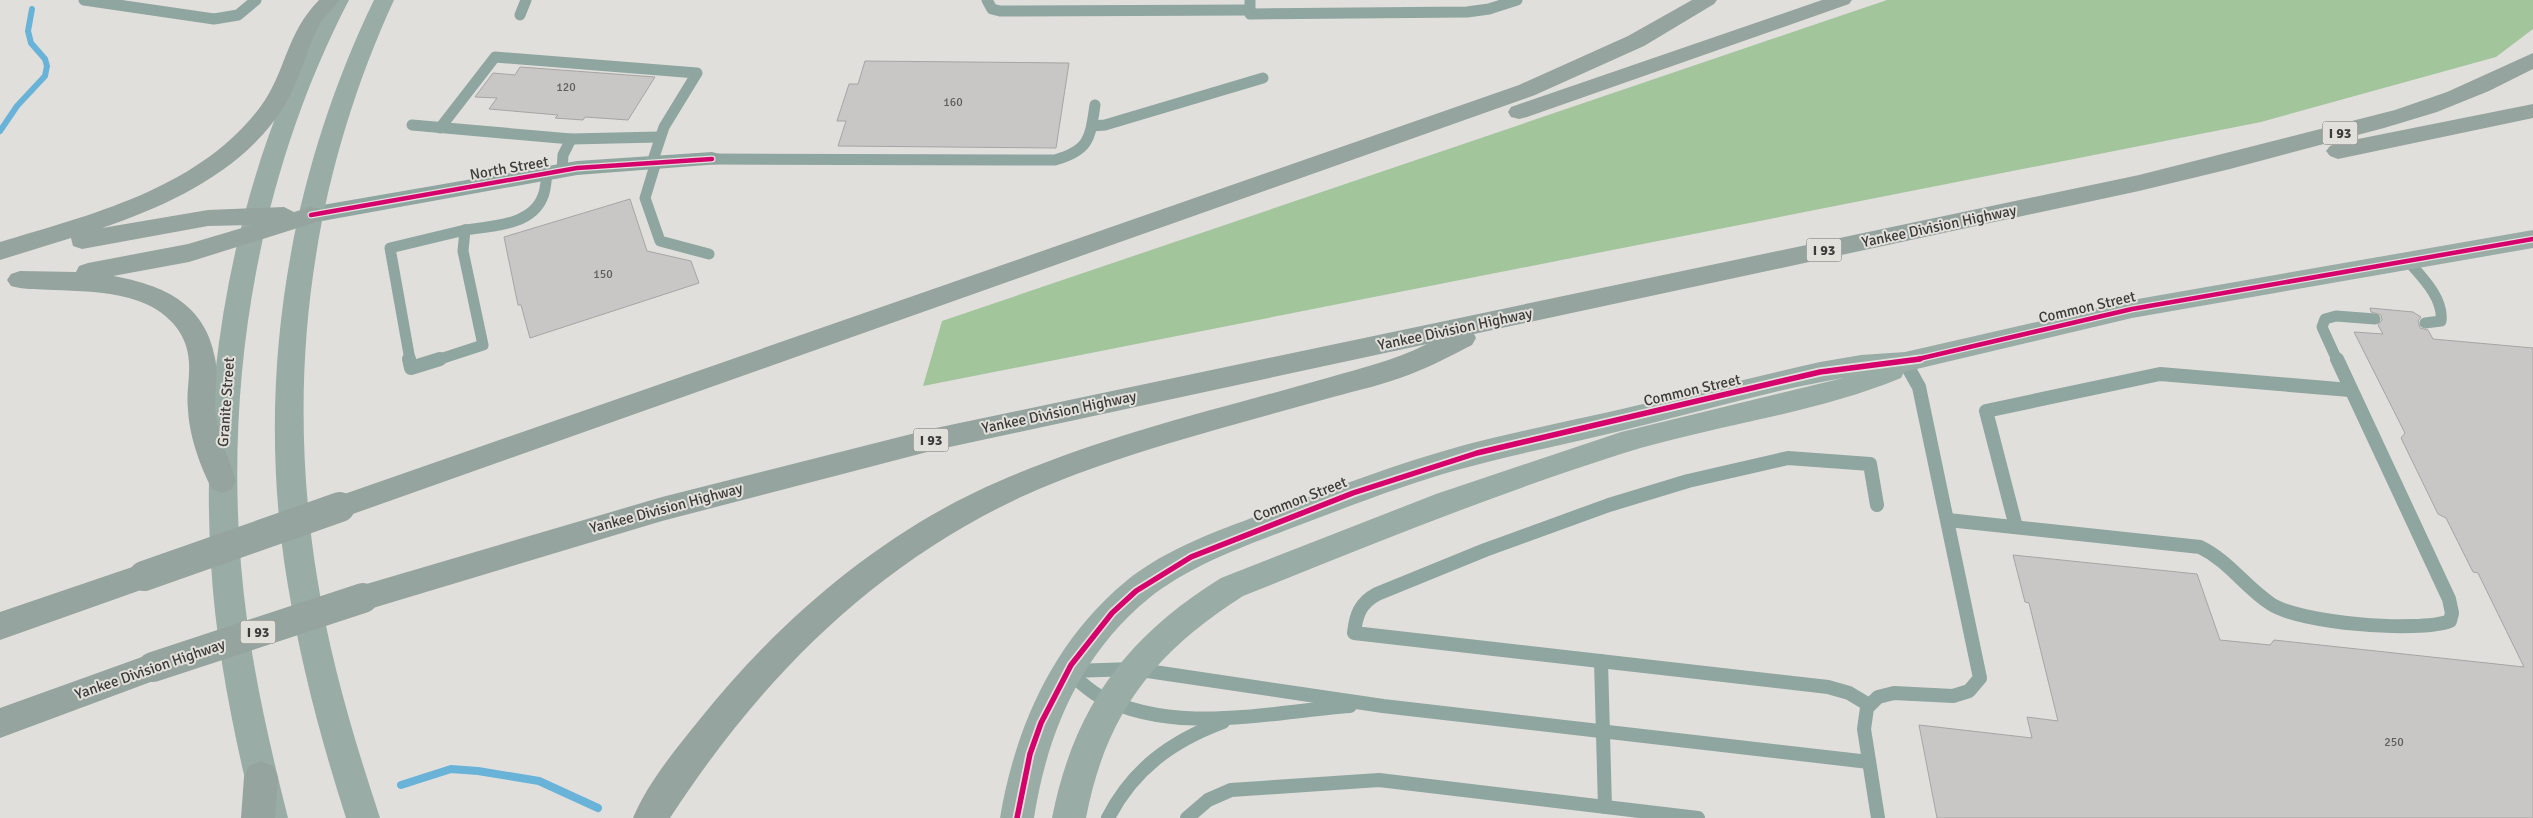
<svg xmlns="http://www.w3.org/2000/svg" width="2533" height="818" viewBox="0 0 2533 818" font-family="Signika,sans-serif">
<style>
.forest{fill:#a2c59c}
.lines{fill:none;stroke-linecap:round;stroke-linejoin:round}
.stream-far1{stroke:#69b2d8;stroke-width:6}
.stream{stroke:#69b2d8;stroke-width:8}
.building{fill:#c9c7c5;stroke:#a7a5a3}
.lane-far1{stroke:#8fa59f;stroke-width:11}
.lane{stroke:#8fa59f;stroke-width:14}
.street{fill:#8fa59f;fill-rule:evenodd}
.secondary{fill:#9aaca6;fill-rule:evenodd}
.highway{fill:#95a49f;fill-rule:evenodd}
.highway-bridge{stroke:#95a49f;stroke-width:30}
.cycleway-far1-casing{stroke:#e2e0db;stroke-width:7}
.cycleway-casing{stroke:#e2e0db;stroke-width:9}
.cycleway-far1{stroke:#d6006c;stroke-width:4.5}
.cycleway{stroke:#d6006c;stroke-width:5.5}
.labels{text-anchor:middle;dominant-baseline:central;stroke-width:4;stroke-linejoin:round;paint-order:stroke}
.number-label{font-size:12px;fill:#5f5e5c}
.shield{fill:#e2e0db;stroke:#6e6c6a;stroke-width:1}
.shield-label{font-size:14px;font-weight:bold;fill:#3c3b39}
.street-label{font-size:15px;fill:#3c3b39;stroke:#e2e0db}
</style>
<rect width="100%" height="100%" fill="#e1dfdc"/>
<!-- forest -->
<path class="forest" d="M1887,0H2533V29L2496,57L2261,122L923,386L942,321Z"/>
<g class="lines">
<!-- stream-far1 -->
<path class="stream-far1" d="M0,131L17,106L45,76L47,66L45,59L31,43L28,31L32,9"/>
<!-- stream -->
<path class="stream" d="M401,785L451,769L478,771L539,781L598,808"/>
</g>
<!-- building -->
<g class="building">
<path d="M865,61L1069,63L1056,148L838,146L846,121H837L849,84H858Z"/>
<path d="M520,67L655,77L628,120L585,117L583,120L555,118L558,115L489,109L497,98L475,97L493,73L515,75Z"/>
<path d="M630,199L647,251L691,261L699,283L530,338L521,305H518L504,237Z"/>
<path d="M2370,308L2413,312L2421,317L2418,321L2420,328L2428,330L2433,339L2533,348V818H1937L1919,725L2032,738L2027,717L2058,721L2029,603L2025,602L2013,555L2197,574L2220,640L2270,645L2274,640L2524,667L2478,573L2473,572L2446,518L2438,514L2401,438L2405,433L2354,332L2383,334L2378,325L2382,320L2381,315L2371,312Z"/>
</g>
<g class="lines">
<!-- lane-far1 -->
<g class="lane-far1">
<path d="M84,0L214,19L238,15L256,0"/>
<path d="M987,0L992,9L1000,11L1250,10"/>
<path d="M1250,0V14L1467,12L1489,9L1517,0"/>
<path d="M520,15L526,0"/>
<path d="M412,125L571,139L659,137"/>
<path d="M1092,126L1105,125L1263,78"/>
<path d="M440,128L495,57L697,73L664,127L652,163"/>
<path d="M712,159L1055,160C1090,150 1090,138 1095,105"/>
<path d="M656,162L645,198L660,241L709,254"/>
<path d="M562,171L563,155L571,139"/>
<path d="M465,230C491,226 532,226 543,196C546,189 546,180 547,173"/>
<path d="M2407,260C2421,276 2444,298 2441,321L2425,323"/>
<path d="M410,360L390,248L465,230"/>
<path d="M437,360L483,345L463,251L465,230"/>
<path d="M2337,360L2322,327L2325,319L2336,316L2375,319"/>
</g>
<!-- lane -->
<g class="lane">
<path d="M409,359L411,368L440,359"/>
<path d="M1948,520L2200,547C2229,561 2245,587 2271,604C2299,623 2418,633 2450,621L2452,613L2449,599L2337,359"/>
<path d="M2016,527L1986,411L2160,374L2350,390"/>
<path d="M1601,661L1605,807"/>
<path d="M1070,671L1134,669L1383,706L1869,762"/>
<path d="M1069,672C1078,680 1088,690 1099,696C1175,736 1268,712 1350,706"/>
<path d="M1869,705L1849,693L1828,687L1354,633C1356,615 1360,603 1377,594L1485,550L1609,505L1688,481L1788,458L1870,464L1877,505"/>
<path d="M1108,818C1133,769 1172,741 1223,722"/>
<path d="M1187,818L1208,800L1231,790L1379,780L1698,818"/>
<path d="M1878,818L1864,729L1867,708L1878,697L1894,693L1953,696L1969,691L1980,678L1919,387L1905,362"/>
</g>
<!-- street -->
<path class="street" d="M712,152L720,154L723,159L720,164L577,175L311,223L303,220L300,215L303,210L311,207L577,161Z"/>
<!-- secondary -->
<g class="secondary">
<path d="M329,0H349C260,171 225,373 241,565C248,651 267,735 288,818H254C234,734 216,650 211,564C199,371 236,171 329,0Z"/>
<path d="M374,0H394C310,183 285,378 317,577C330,659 354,739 380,818H346C321,740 300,661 287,580C255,383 287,180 374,0Z"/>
<path d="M2533,230V248L2132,318L1904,372L1901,378C1811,415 1713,425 1621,454C1492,495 1368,546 1243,596C1154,653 1106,713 1086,818H1052C1074,707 1126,637 1221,578L1436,494L1621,432L1843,378C1767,391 1692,414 1616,432C1563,445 1510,455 1457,470C1400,486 1345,508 1289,529C1240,548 1189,566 1148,599C1080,655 1047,734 1034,818H1000C1015,728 1053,642 1125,582C1169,546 1226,528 1279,508C1339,486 1399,463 1461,446C1510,433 1559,423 1609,412C1679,396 1749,378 1820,362L1861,355L1905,352L2132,300Z"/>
</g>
<!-- highway -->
<g class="highway">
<path d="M319,0H340L320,23L315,34C305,56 299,80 287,101C249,168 172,204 102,228L208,210L284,207L294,212L311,207L320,209L323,215L320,221L189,262L113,276C163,285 205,303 215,358C219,377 213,396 216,415C219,438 229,459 236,481L232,489L222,493L212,489C200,466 189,435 188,409C186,394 190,378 189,363C188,328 160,306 129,298C104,291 78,291 53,290C39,289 25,290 11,286L7,280L11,274L20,271L76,272L79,266L88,263L188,244L252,225L208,226L82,249L73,246L71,238L0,260V242C93,214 200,188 261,106C286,72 285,35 319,0Z"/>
<path d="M1692,0H1717L1714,4L1644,46L1535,95L350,515L340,519L330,515L325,507L330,499L1519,85L1628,36Z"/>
<path d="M1822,0H1852L1849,4L1527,117L1519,119L1511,117L1508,112L1511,107Z"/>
<path d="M2533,53V69L2489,91L2437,112L2384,128L2230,169L2139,191L1474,334L1476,338L1472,345C1452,355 1432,366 1411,374C1386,384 1359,390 1333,397C1279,412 1224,427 1170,443C1120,458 1069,475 1021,497C871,567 759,681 670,818H633C648,782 676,749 700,719C780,619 884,530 1002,480C1046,461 1092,445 1138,431C1201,412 1264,396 1327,378C1362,368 1395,360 1427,344L931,451L662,521L363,611L352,607L348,598L352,589L363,585L662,497L931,429L2139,175L2395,110L2447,92Z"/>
<path d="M2533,104V118L2338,159L2330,156L2326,151L2330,146L2338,143Z"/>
<path d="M144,563L155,567L159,576L155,585L0,640V612Z"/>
<path d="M153,653L164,657L169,667L164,677L0,738V708Z"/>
<path d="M261,761L273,766L278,777L275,818H241L244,777L249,766Z"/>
</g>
<!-- highway-bridge -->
<g class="highway-bridge">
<path d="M144,576L340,507"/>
<path d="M153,667L363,598"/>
</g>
<defs>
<g id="cycleway-far1">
<path d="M311,215L577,168L712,159"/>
<path d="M1914,360L2132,309L2533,239"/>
</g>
<path id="cycleway" d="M1017,818L1030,754L1041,723L1071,665L1112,613L1136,591L1191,557L1353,493L1477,453L1820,372L1920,359"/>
</defs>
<!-- cycleway-far1 casing -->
<use href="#cycleway-far1" class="cycleway-far1-casing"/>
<!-- cycleway casing -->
<use href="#cycleway" class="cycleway-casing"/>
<!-- cycleway-far1 -->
<use href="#cycleway-far1" class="cycleway-far1"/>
<!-- cycleway -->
<use href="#cycleway" class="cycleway"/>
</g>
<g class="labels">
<!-- number labels -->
<g class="number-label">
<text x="566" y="87">120</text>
<text x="953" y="102">160</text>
<text x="603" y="274">150</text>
<text x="2394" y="742">250</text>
</g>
<!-- shield labels -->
<g class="shield">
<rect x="2322.5" y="121.5" width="35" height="23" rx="4"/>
<rect x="1806.5" y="238.5" width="35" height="23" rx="4"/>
<rect x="913.5" y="428.5" width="35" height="23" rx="4"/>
<rect x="240.5" y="620.5" width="35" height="23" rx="4"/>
</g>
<g class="shield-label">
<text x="2340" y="133">I 93</text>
<text x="1824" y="250">I 93</text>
<text x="931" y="440">I 93</text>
<text x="258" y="632">I 93</text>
</g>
<!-- street labels -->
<g class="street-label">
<text transform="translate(509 168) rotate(-10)">North Street</text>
<text transform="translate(1939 226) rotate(-12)">Yankee Division Highway</text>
<text transform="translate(2087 307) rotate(-13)">Common Street</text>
<text transform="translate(1455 329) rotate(-12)">Yankee Division Highway</text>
<text transform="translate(1692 390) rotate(-13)">Common Street</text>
<text transform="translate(226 402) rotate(-86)">Granite Street</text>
<text transform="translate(1059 412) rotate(-12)">Yankee Division Highway</text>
<text transform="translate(1300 499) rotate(-21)">Common Street</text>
<text transform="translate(666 508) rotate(-15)">Yankee Division Highway</text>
<text transform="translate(150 669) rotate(-19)">Yankee Division Highway</text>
</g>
</g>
</svg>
